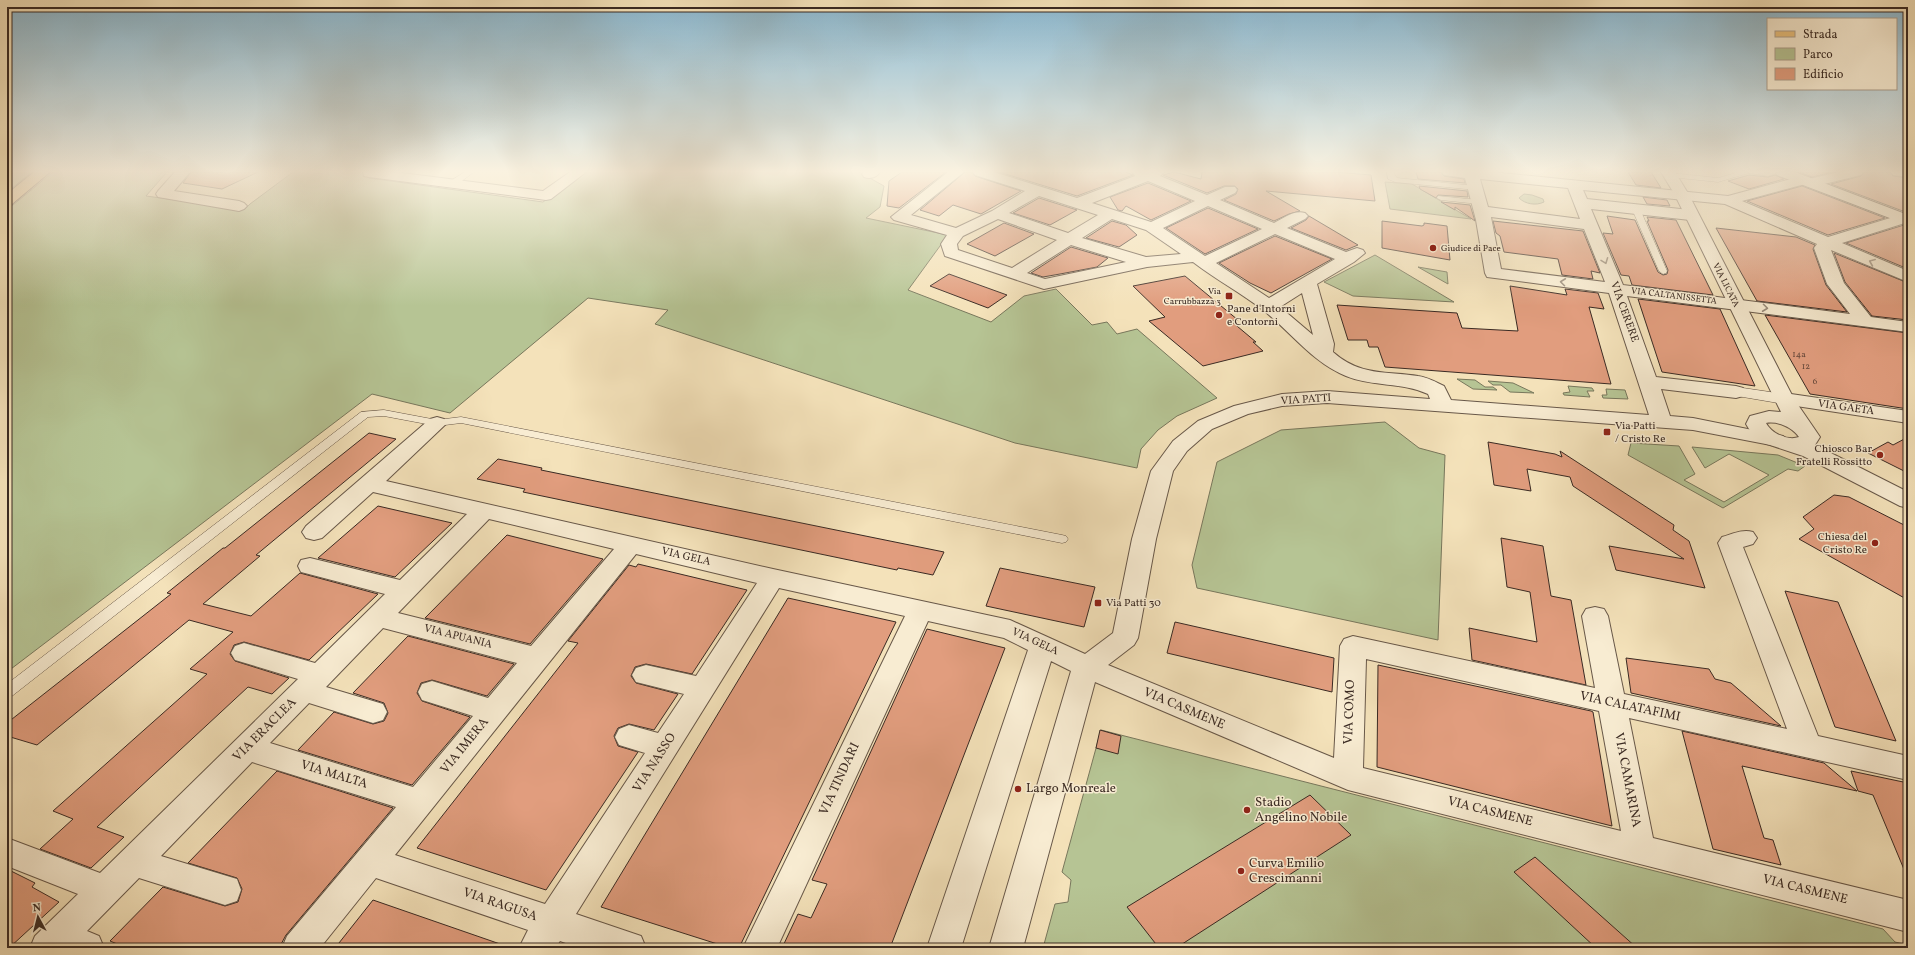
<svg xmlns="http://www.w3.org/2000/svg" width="1915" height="955" viewBox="0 0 1915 955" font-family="Vollkorn,serif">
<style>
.green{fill:#b6c494;stroke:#78775c}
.building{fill:#e19d7e;stroke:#3a2a23}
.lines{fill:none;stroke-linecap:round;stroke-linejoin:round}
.service-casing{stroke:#685849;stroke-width:1}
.pedestrian-casing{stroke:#685849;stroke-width:1}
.minor-casing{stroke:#685849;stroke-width:2}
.tertiary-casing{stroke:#685849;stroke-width:2}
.secondary-casing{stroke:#3a2a23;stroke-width:2}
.primary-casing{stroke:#3a2a23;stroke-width:2}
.service{fill:#f8ecd2;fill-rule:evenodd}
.pedestrian{fill:#f8ecd2;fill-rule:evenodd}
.minor{fill:#f8ecd2;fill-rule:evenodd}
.tertiary{fill:#f8ecd2;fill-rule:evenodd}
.secondary{fill:#f8ecd2;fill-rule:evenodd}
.primary{fill:#eac17d;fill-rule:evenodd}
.oneway{stroke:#998b7a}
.poi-dot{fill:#8f2418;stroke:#f8ecd2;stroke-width:1.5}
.labels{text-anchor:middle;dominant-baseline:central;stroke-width:3;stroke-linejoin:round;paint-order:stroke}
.far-poi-label{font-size:9px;fill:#3a2a23;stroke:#f8ecd2;text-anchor:start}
.far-street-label{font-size:9px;fill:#3a2a23;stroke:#f8ecd2}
.number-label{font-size:9px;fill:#64473a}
.poi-label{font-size:11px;fill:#3a2a23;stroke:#f8ecd2;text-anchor:start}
.street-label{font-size:11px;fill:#3a2a23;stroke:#f8ecd2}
.near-street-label{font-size:13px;fill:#3a2a23;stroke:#f8ecd2}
.near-poi-label{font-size:13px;fill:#3a2a23;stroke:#f8ecd2;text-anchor:start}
</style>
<rect width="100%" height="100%" fill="#f4e2ba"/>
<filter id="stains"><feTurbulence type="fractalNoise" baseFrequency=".005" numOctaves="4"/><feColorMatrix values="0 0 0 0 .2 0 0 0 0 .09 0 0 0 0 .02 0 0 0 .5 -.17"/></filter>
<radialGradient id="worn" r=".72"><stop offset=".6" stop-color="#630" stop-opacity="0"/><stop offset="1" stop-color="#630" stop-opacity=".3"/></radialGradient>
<!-- green -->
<g class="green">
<path d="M7,172H32L7,192Z"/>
<path d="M53,172H167L146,196L245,209L250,204L293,172H380L369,178L543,202L585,172H859L884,186L880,207L866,218L948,235L908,290L991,322L1024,296L1056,289L1092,325L1107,322L1117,334L1137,329L1217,398L1177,416L1158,430L1141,449L1137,468L1015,443L655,324L668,310L588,298L450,413L372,394L7,672V210Z"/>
<path d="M1385,182L1412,184L1471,219L1390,209Z"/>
<path d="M1524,194L1532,195L1543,199L1544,202C1536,206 1525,204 1519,198Z"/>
<path d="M1375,255L1454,302L1353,296L1324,282Z"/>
<path d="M1418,267L1447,272L1448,284Z"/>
<path d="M1457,379L1475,380L1485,387H1493L1497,390L1473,389Z"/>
<path d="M1488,381L1513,383L1534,393L1510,392L1501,385H1493Z"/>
<path d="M1568,386L1592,388L1594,391H1587L1590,397L1564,395L1563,393L1570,392Z"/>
<path d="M1606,389L1625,390L1628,399L1603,398L1602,395H1607Z"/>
<path d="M1385,422L1419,448L1445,455L1438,640L1197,588L1192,565L1217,462L1281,430Z"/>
<path d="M1631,443L1679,446L1695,474L1684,480L1724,502L1769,475L1729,454L1705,468L1692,447L1778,455L1805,466L1798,471L1788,469L1723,508L1628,455Z"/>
<path d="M1101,730L1883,929L1895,942L1908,945V948H1043L1055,904L1068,902L1071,880L1062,872Z"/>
</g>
<!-- building -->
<g class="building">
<path d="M191,172H258L222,189L183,183Z"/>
<path d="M902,172H946L899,208L887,206L889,181Z"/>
<path d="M965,172H972L975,176L1021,191L981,214L953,205L939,216L920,210Z"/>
<path d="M999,172H1126L1133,175L1077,196Z"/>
<path d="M1174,172L1201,179L1202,172H1335L1371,175L1375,201L1266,191L1300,211L1289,214L1274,221L1224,200L1236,194L1238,189L1235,186H1224L1207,193L1163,175Z"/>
<path d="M1416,172H1441L1444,176L1464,179L1465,183L1418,179Z"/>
<path d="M1628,172H1651L1661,188L1636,185Z"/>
<path d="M1799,172H1833L1812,177Z"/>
<path d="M1864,172H1890L1893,176L1908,178V213L1831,184L1861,176Z"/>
<path d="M1749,175L1768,177L1775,175L1784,179L1749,189L1728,181Z"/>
<path d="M1148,183L1191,201L1151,220L1126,206L1122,211L1118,210L1110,197Z"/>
<path d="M1419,186L1467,191L1468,197L1438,195L1436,198L1420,189Z"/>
<path d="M1802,186L1885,218L1828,235L1747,201Z"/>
<path d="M1643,197L1667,200L1670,206L1647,204Z"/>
<path d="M1039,198L1077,210L1050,225L1013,213Z"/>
<path d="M1441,202L1470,205L1475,221L1455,207V210Z"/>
<path d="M1208,208L1258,229L1205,254L1166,228Z"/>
<path d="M1309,216L1358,245L1346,250L1291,228L1306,220Z"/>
<path d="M1607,216L1635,220L1658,272L1663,275L1667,274L1668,270L1647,221H1649L1647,217L1676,220L1713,295L1632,285L1629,276L1621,275L1603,233L1613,234Z"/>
<path d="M1112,221L1126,225L1137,235L1119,247L1086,238Z"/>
<path d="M1382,221L1422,226L1424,225V223L1447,226L1450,260L1382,248Z"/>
<path d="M1493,221L1583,231L1600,273L1591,271L1593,279L1562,275L1558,259L1504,252L1500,236L1496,233Z"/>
<path d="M1004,223L1034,234L995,256L967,244Z"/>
<path d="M1904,225L1908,226V269L1846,243Z"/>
<path d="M1716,228L1796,237L1815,245L1813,249L1826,285L1847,312L1757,301Z"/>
<path d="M1275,236L1332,259L1271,293L1250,283L1219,263Z"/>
<path d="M1071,247L1108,258L1097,267L1060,274L1043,277L1031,273Z"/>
<path d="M1834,253L1908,283V320L1872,316L1845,282Z"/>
<path d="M949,274L971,282L1007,295L988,308L930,286Z"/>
<path d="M1185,276L1238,320L1231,321L1256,342H1253L1263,351L1203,366L1149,321L1165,317L1133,286Z"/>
<path d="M1510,286L1567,295L1565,289L1598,293L1604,309L1589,307L1611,384L1385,367L1378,347H1369L1367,340H1348L1337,305L1457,313L1462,328L1518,331Z"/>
<path d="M1638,299L1720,309L1755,386L1662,372Z"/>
<path d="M1765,315L1908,333V409L1810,394Z"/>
<path d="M369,433L396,439L256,555L260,556L203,604L251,616L300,573L378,594L309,660L244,642L234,645L230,654L235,661L289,678L272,694L248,687L97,827L124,837L91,868L40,849L73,819L53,811L207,674L190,669L233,632L189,620L37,745L7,736V723L171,594L167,593L223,548H225Z"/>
<path d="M1908,437V473L1868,453L1888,442L1893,445Z"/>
<path d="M1488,442L1555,454L1562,457L1560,451L1674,525L1673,530L1689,541L1705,588L1616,570L1609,546L1684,559L1573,486L1570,477L1527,469L1531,491L1494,485Z"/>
<path d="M498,459L542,468L541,470L944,552L933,575L898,568L897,570L523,492L525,489L477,479Z"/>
<path d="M1834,495L1849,497L1908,527V600L1799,539L1814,529L1803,517Z"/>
<path d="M378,506L452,523L395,577L318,558Z"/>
<path d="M507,535L603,559L530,644L425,618Z"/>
<path d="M1501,538L1543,546L1551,596L1571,600L1586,685L1472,660L1469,628L1537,642L1530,592L1507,587Z"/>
<path d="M638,564L747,590L692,674L646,664L635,667L631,676L636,683L678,694L654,730L629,724L618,728L614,736L618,746L638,752L546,890L417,848L578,643L568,641L629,565L636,567Z"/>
<path d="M1000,568L1095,587L1084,627L986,606Z"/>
<path d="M1785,591L1838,602L1896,741L1835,727Z"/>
<path d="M788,598L896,622L739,948H730L601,907Z"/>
<path d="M1175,622L1334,658L1332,692L1167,653Z"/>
<path d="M927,629L1005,648L890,948H782L798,914L811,918L827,884L812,880Z"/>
<path d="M408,636L514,664L487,696L432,680L421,683L417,693L422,701L470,717L412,785L298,750L334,712L373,724L384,721L388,713L384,703L353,693Z"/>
<path d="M1626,658L1709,669L1715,679L1731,683L1781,726L1631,693Z"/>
<path d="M1378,665L1591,711L1593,712L1612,826L1377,767Z"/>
<path d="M1100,730L1121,736L1118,754L1096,748Z"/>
<path d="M1682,731L1824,763L1857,791L1742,766L1764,838L1773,840L1781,865L1713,849Z"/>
<path d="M277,771L393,808L286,935L279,948H127L110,941L163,887L225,906L238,902L242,889L237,878L188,863Z"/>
<path d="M1851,771L1908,783V879L1873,795L1858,791Z"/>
<path d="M1310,795L1351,835L1176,948H1159L1127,907Z"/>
<path d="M1535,857L1637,948H1596L1514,872Z"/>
<path d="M7,869L35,883L32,887L59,902L9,948H7Z"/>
<path d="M373,900L503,945L502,948H335Z"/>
</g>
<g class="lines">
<defs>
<g id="service">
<path d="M465,172H474L455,186H449V182Z"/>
<path d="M1387,172H1393L1397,178L1476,186L1480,188L1476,190L1395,182L1388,179Z"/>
<path d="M1739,172H1780L1768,176L1749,173L1718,182L1670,177L1666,175L1670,173L1718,178Z"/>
<path d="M1438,196L1479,200L1483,202L1479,204L1441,200L1437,198Z"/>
<path d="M1633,207L1640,209L1667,271L1666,273L1663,274L1659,271L1632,209Z"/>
<path d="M384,410L437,420L461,417L1062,535L1066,536L1068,539L1066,542L1062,543L461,423L437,426L384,416L368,417L12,696L7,697V684L361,412Z"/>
</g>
<path id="pedestrian" d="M1736,387L1784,394L1789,396L1792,399L1789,402L1784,404L1731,395L1728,392L1731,389Z"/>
<g id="minor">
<path d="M175,172H190L174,191L239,201L244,203L247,206L244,209L239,211L158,197L156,194L158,191Z"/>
<path d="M363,172H394L543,191L570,172H586L551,199L546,200L369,177L364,176Z"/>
<path d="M863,172H880C876,178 870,179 864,177L862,174Z"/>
<path d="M948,172H964L911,215L956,228L992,211L1025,191L975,175L973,172H994L1077,198L1135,176L1132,172H1164L1160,176L1207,195L1225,187H1235L1237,190L1235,193L1220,200L1274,223C1284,218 1294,210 1305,213L1308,216L1305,219L1287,228L1346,252L1357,248L1363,250L1365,253L1354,262L1317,284L1334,344L1333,352C1360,376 1385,371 1418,376C1427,377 1436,382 1444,386L1451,400L1649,415L1609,293L1487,277L1485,273L1476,220L1465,178L1444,175L1442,172H1491L1728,196L1802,176L1807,177L1809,179L1839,172H1863L1861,175L1812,187L1807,186L1805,184L1742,201L1828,237L1900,215L1908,214V222L1842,243L1908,271V282L1831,250L1844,283L1871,317L1908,322V332L1627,296L1656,377L1736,386L1743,388L1746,392L1743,396L1736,398L1661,389L1670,416L1693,418L1783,436L1787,440L1783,444L1776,446L1693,430L1327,403L1282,406L1248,414L1212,429L1187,451L1173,471L1156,539L1138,638L1134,645L1108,665L1334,758L1340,646L1344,639L1353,636L1595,688L1582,616L1586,609L1595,607L1604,609L1608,616L1624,694L1787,729L1718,543L1722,537C1733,534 1742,529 1753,532L1757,538L1753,544L1743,547L1818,736L1908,756V780L1629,718L1653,838L1908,900V932L1348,790L1095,682L1023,948H989L1071,671L1051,661L961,948H927L1028,650L1004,638L928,621L777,948H743L905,616L779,588L576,914L641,936L646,948H580L560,941L555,948H519L528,930L376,878L320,948H282L287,936L396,807L252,762L161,856L237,879L241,890L237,901L225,905L139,878L87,931L99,936L104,948H30L35,936L78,894L7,866V838L100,873L298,679L235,660L231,653L235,646L244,643L315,663L385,594L301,572L298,566L301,560L310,558L400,580L467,514L373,492L322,538L314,540L306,538L302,532L306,526L430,419L437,417L444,419L447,423L386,481L773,569L1010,620L1085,654L1113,633L1132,539L1151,471L1173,441L1198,421L1234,406L1282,394L1327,391L1430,399L1428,394C1402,382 1373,387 1346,376C1313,363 1290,331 1263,310C1241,293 1215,279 1193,262L1147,267L1044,289L945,256L941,244L947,235L894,220L891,217ZM1480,179L1568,188L1580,219L1488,207ZM1148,181L1195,201L1151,222L1092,203ZM1583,190L1725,204L1817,244L1814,248L1827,284L1850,314L1623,285L1591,209L1690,220L1695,218L1698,215L1695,212L1690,210L1587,199ZM1039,196L1098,215L1068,233L1009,213ZM1208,206L1262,229L1205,256L1163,228ZM1491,217L1584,229L1605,282L1501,269ZM998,219L1057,240L1012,268L958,250L957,244L963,236ZM1112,219L1146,230L1181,254L1146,257L1082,238ZM1275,234L1335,259L1269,298L1216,263ZM1071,245L1126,262L1045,279L1027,273ZM1302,293L1313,335L1280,307ZM489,519L614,549L531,646L398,613ZM636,554L757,583L696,676L646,665L636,668L632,675L636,682L684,694L658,733L629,725L619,729L615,737L619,745L645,753L545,904L395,855ZM383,628L517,663L488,698L432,681L422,684L418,692L422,700L473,716L413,787L270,743L309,703L373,723L383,720L387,712L383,704L326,687ZM1366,659L1599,711L1621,831L1363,768Z"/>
<path d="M1891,172H1908V177L1893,175Z"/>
<path d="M1784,393L1908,411V423L1777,403L1774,399L1777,395Z"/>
</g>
<path id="tertiary" d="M1661,172H1675L1689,195L1794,399L1820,437L1815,445L1908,492V508L1900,506L1803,456L1764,443L1752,434L1746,424L1750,416L1769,411L1781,412L1675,195ZM1766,423C1778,421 1792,427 1799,437C1788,441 1772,434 1766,423Z"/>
<path id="secondary" d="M1775,172H1795L1908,215V225L1777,175Z"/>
<path id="primary" d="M34,172H50L12,204L7,205V194Z"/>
</defs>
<!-- service casing -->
<use href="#service" class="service-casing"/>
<!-- pedestrian casing -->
<use href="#pedestrian" class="pedestrian-casing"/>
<!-- minor casing -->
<use href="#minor" class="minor-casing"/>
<!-- tertiary casing -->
<use href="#tertiary" class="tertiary-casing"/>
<!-- secondary casing -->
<use href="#secondary" class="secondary-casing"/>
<!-- primary casing -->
<use href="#primary" class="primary-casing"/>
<!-- service -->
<use href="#service" class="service"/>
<!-- pedestrian -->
<use href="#pedestrian" class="pedestrian"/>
<!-- minor -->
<use href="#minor" class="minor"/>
<!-- tertiary -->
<use href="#tertiary" class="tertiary"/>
<!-- secondary -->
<use href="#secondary" class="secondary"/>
<!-- primary -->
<use href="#primary" class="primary"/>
</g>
<!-- one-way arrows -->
<defs><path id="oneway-chevron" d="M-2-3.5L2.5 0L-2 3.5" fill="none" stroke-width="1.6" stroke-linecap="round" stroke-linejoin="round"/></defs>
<g class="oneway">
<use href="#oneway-chevron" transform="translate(1605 261) rotate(69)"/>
<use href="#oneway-chevron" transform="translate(1872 262) rotate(-157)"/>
<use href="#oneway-chevron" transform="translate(1563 282) rotate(-173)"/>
<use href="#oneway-chevron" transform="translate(1765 308) rotate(7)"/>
</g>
<!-- sky -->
<linearGradient id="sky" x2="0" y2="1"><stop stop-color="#89b8d1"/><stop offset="0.56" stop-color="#faf2e0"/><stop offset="1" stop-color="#faf2e0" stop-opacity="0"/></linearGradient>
<rect width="1915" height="306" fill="url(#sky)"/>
<!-- markers -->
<g class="poi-dot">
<circle cx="1433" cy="248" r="4"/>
<rect x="1225" y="292" width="8" height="8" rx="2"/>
<circle cx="1219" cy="315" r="4"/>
<rect x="1603" y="428" width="8" height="8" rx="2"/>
<circle cx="1880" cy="455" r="4"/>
<circle cx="1875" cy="543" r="4"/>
<rect x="1094" y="599" width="8" height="8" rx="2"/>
<circle cx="1018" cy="789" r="4"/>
<circle cx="1247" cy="810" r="4"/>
<circle cx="1241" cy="871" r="4"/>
</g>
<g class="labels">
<!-- far-poi labels -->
<g class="far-poi-label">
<text x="1441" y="248">Giudice di Pace</text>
<text x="1221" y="291" text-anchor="end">Via<tspan x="1221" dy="10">Carrubbazza 3</tspan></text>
</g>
<!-- far-street labels -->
<g class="far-street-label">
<text transform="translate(1726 285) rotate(63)">VIA LICATA</text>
<text transform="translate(1674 296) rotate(7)">VIA CALTANISSETTA</text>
</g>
<!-- number labels -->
<g class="number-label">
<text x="1799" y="354">14a</text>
<text x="1806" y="366">12</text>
<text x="1815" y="381">6</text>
</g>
<!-- poi labels -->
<g class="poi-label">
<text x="1227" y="309">Pane d'Intorni<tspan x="1227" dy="13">e Contorni</tspan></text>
<text x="1615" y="426">Via Patti<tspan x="1615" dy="13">/ Cristo Re</tspan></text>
<text x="1872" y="449" text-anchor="end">Chiosco Bar<tspan x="1872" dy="13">Fratelli Rossitto</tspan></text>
<text x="1867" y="537" text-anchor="end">Chiesa del<tspan x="1867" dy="13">Cristo Re</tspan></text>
<text x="1106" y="603">Via Patti 30</text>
</g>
<!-- street labels -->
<g class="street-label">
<text transform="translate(1624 312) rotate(70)">VIA CERERE</text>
<text transform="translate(1306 400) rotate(-4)">VIA PATTI</text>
<text transform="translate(1846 408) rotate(8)">VIA GAETA</text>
<text transform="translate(686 557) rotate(13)">VIA GELA</text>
<text transform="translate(458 637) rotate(14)">VIA APUANIA</text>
<text transform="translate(1035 642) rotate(25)">VIA GELA</text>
</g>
<!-- near-street labels -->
<g class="near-street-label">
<text transform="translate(1630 707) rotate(12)">VIA CALATAFIMI</text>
<text transform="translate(1184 709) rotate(23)">VIA CASMENE</text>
<text transform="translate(1350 712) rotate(-88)">VIA COMO</text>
<text transform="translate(265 730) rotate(-45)">VIA ERACLEA</text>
<text transform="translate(465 746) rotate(-51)">VIA IMERA</text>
<text transform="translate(655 763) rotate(-57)">VIA NASSO</text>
<text transform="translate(334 775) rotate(17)">VIA MALTA</text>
<text transform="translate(840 779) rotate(-65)">VIA TINDARI</text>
<text transform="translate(1627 780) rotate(79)">VIA CAMARINA</text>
<text transform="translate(1490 812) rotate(14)">VIA CASMENE</text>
<text transform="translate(1805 890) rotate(14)">VIA CASMENE</text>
<text transform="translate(500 905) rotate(19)">VIA RAGUSA</text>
</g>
<!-- near-poi labels -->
<g class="near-poi-label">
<text x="1026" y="789">Largo Monreale</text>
<text x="1255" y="803">Stadio<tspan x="1255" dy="15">Angelino Nobile</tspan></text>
<text x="1249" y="864">Curva Emilio<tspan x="1249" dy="15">Crescimanni</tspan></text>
</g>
</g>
<!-- margin -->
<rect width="1915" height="955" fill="none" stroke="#f4e2ba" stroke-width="24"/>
<rect x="8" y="8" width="1899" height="939" fill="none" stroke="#3a2a23" stroke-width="2"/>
<rect x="12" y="12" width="1891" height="931" fill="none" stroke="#3a2a23"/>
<!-- legend -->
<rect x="1767" y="18" width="130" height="72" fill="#f8ecd2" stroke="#ac9e8c"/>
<rect x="1775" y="31" width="20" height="6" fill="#eac17d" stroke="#ac9e8c"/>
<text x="1803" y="38" font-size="12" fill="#3a2a23">Strada</text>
<rect x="1775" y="48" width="20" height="12" fill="#b6c494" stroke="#ac9e8c"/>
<text x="1803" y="58" font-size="12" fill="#3a2a23">Parco</text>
<rect x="1775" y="68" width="20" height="12" fill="#e19d7e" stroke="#ac9e8c"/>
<text x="1803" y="78" font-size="12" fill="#3a2a23">Edificio</text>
<!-- north arrow -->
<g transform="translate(38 917) rotate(353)" stroke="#f8ecd2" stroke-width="3" paint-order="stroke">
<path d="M0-3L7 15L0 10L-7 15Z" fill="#3a2a23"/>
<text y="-6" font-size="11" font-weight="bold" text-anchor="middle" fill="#3a2a23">N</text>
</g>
<rect width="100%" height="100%" filter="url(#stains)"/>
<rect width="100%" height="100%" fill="url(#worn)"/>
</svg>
